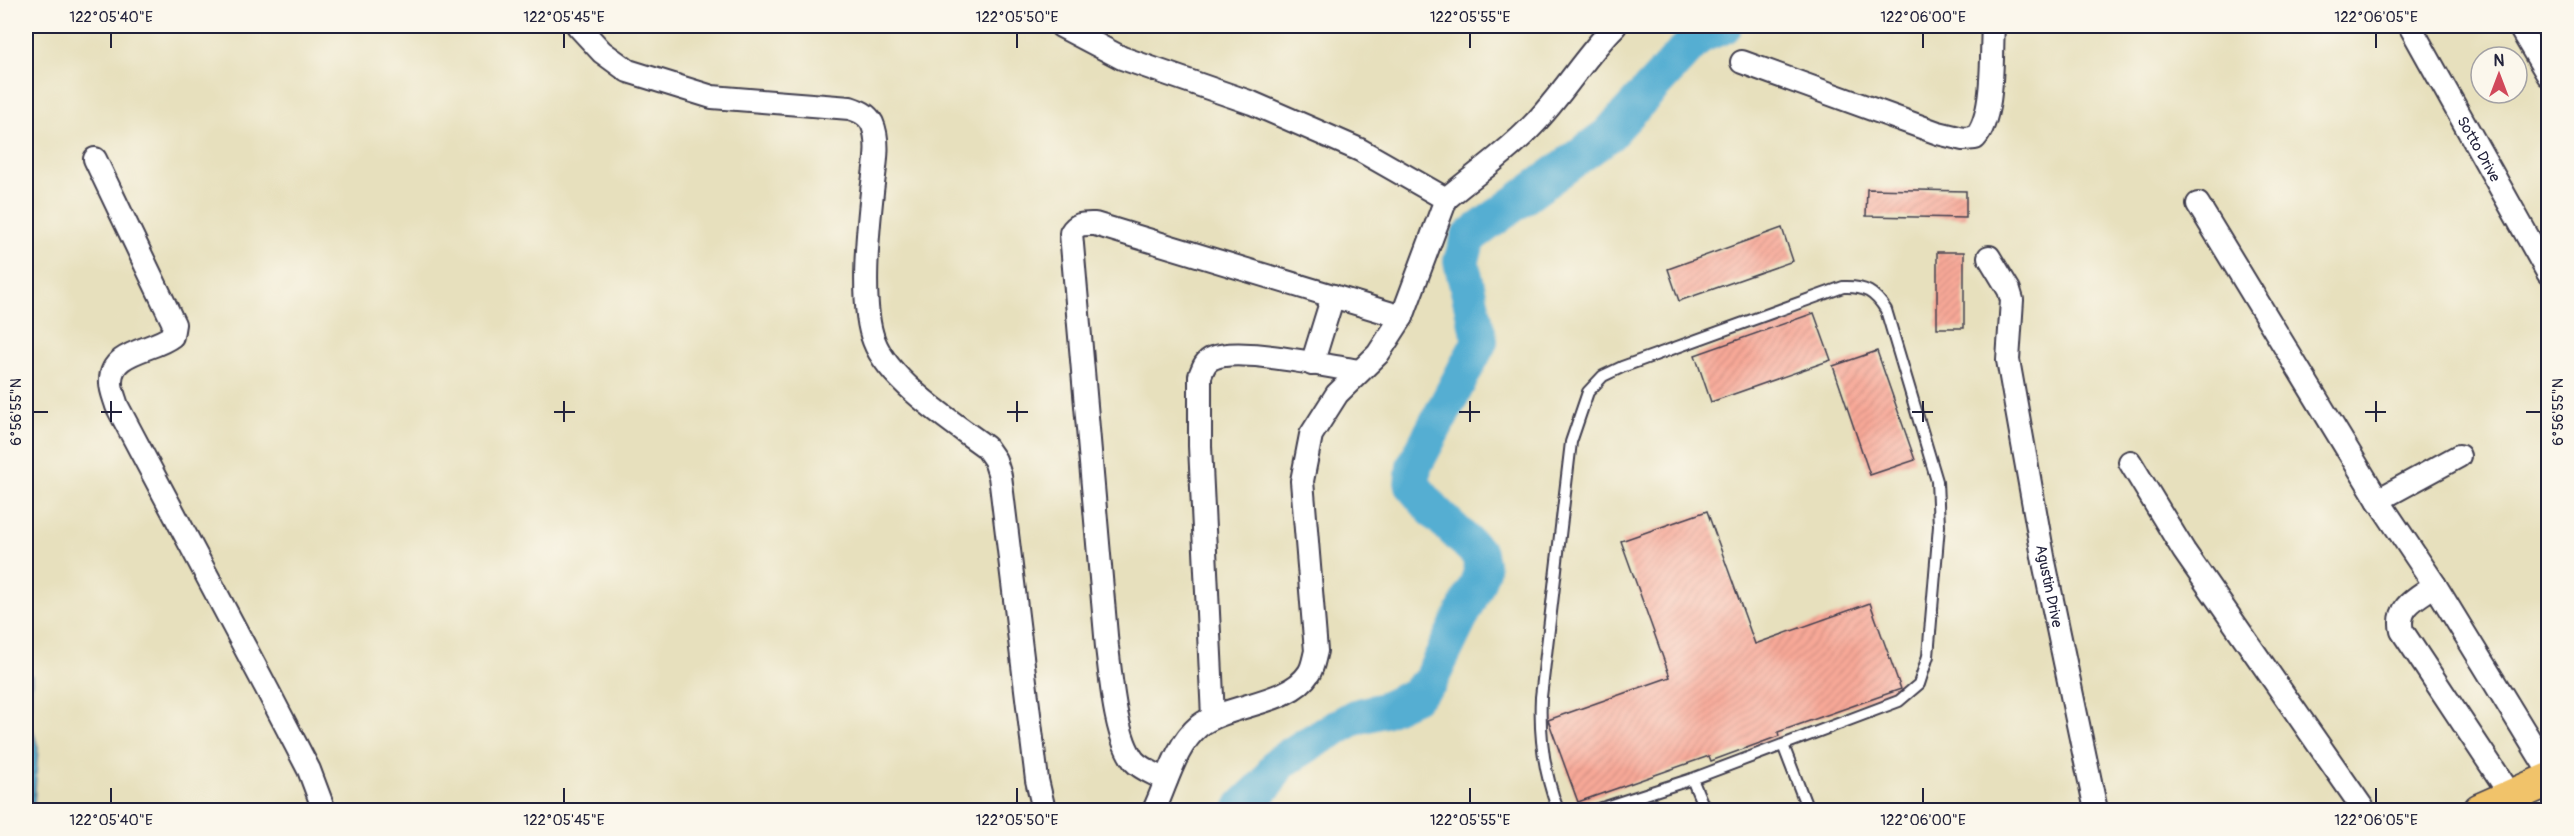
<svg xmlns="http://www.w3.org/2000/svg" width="2574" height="836" viewBox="0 0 2574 836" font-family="Pangolin,sans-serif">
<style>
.water{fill:url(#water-ripples);stroke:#3c6886;stroke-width:1.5}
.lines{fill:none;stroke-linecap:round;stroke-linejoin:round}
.river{stroke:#55aed2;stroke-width:36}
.building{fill:url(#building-hatch)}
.service-casing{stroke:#403e4e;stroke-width:14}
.minor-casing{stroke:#403e4e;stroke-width:26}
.trunk-casing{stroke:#403e4e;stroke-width:36}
.service{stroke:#fff;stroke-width:10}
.minor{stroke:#fff;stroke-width:22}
.trunk{stroke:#f1c36a;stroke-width:33}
.ticks{fill:none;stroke:#22223b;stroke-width:2}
.labels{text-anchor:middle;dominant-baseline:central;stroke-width:4.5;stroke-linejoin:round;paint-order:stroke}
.street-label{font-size:15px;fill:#22223b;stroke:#fbf7ec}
.neatline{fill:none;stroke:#22223b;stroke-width:2}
.ticks-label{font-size:15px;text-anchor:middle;fill:#22223b}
</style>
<defs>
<pattern id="water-ripples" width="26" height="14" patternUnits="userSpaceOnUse" patternTransform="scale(1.5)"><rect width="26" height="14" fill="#55aed2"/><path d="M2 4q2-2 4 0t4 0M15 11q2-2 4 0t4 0" fill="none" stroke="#468dac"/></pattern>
<pattern id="building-hatch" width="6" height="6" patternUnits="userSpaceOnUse" patternTransform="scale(1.5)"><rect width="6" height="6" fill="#f7a897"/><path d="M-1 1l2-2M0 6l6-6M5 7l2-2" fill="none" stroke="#d39083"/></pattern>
</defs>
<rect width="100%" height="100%" fill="#fbf7ec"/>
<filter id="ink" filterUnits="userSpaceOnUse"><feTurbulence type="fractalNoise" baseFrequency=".0167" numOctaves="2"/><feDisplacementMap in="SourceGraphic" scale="12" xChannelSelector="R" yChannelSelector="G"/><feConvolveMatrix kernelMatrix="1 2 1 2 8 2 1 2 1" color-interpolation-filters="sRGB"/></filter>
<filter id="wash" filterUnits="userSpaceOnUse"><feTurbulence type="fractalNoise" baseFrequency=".008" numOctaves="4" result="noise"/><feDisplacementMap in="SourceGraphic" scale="24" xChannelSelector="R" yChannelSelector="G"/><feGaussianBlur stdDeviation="1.35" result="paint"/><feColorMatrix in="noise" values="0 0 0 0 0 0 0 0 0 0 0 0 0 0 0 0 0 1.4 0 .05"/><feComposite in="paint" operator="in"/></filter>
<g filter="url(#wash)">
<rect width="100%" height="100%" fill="#e7e0bd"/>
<!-- water -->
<path class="water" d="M26,672L32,676L30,719L38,748L34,804L39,810H26Z"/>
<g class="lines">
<!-- river -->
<path class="river" d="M1241,810L1243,806L1267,783L1279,763L1310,743L1355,717L1384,710L1414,696L1430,681L1476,586L1482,570L1479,554L1434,511L1412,485L1414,466L1480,341L1461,261L1469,237L1608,135L1699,36L1724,26"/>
</g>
<g id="blocks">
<!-- building -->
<g class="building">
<path d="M1867,189L1966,191V218L1866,216Z"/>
<path d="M1782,228L1793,261L1679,301L1668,269Z"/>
<rect x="1937" y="252" width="27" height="76"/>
<path d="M1814,313L1831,360L1711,402L1695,355Z"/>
<path d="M1877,351L1915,460L1870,475L1833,366Z"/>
<path d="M1707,511L1755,644L1870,603L1901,689L1778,732L1779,736L1711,761L1709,756L1578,802L1548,720L1670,677L1621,541Z"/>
</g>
</g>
</g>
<g filter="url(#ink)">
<use href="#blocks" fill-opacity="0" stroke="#403e4e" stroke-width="1.5"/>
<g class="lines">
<defs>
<g id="service">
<path d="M1783,745L1808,810"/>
<path d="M1692,779L1705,810"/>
<path d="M1558,810C1544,773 1539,738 1541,697L1571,442L1588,392L1603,376L1622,367L1843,287C1865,286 1875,292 1886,310L1937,481L1939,526L1928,656L1919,684L1899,701L1692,779L1596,810"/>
</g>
<g id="minor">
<path d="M578,26L602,52L628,71L712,97L850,108C859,111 867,114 872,123C881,143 874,171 872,192C868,230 860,306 874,341C889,381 952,422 986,447L995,460L1000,476L1037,780L1044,810"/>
<path d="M1061,26L1122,58L1252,103L1360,150L1446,199L1402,317L1378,354L1337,394L1311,435L1302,481L1316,651C1314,658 1313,667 1309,673C1289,705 1227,704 1199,726C1175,746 1167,783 1154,810"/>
<path id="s1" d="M2410,26L2548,273"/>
<path d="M2519,26L2548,75"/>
<path d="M1742,62L1938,133L1963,139L1975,138C1995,116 1991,56 1993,26"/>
<path d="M95,159L174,324L172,336C153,351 109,351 111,383C111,390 115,399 117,406L268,691L309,770L324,810"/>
<path d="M1446,199C1475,174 1507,153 1533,125C1563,94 1585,56 1615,26"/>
<path d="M2198,204L2378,500L2435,585L2548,770"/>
<path id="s2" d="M1989,257L2009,290L2012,300L2008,360L2044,562L2096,810"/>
<path d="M1312,364L1333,296"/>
<path d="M2130,462L2184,551L2364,810"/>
<path d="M2378,500L2459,456"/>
<path d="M2435,585C2417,598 2396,606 2402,631L2512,797"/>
<path d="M1213,717L1200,446V376C1203,368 1205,361 1213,358C1239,346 1328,367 1360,371"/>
<path d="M1166,780C1156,774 1142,770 1134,761C1115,737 1111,677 1107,647L1071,233C1077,223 1083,224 1095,224L1402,317"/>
</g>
<path id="trunk" d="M2480,810L2548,780"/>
</defs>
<!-- service casing -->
<use href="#service" class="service-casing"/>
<!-- minor casing -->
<use href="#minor" class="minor-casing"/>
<!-- trunk casing -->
<use href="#trunk" class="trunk-casing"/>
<!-- service -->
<use href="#service" class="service"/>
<!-- minor -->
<use href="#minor" class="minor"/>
<!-- trunk -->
<use href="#trunk" class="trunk"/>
</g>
</g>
<!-- ticks -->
<path class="ticks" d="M111,33V48M564,33V48M1017,33V48M1470,33V48M1923,33V48M2376,33V48M111,401V422M564,401V422M1017,401V422M1470,401V422M1923,401V422M2376,401V422M33,412H48M101,412H122M554,412H575M1007,412H1028M1459,412H1480M1912,412H1933M2365,412H2386M2526,412H2541M111,788V803M564,788V803M1017,788V803M1470,788V803M1923,788V803M2376,788V803"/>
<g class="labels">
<!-- street labels -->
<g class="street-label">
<text stroke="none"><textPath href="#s1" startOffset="141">Sotto Drive</textPath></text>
<text stroke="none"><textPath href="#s2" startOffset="339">Agustin Drive</textPath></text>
</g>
</g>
<!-- margin -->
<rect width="2574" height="836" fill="none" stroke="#fbf7ec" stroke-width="66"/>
<!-- north arrow -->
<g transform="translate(2499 75)"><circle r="28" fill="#fbf7ec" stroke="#a4a2a5" stroke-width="1.5"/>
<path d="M0-4.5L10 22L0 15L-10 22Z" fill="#d1495b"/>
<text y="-9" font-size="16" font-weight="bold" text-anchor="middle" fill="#22223b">N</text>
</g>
<rect x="33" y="33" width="2508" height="770" class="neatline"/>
<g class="ticks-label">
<text x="111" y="22">122°05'40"E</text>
<text x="564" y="22">122°05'45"E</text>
<text x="1017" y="22">122°05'50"E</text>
<text x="1470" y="22">122°05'55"E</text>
<text x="1923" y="22">122°06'00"E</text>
<text x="2376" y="22">122°06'05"E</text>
<text transform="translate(16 412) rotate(-90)" y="5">6°56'55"N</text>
<text transform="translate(2558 412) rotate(-90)" y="5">6°56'55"N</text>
<text x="111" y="825">122°05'40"E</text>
<text x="564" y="825">122°05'45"E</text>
<text x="1017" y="825">122°05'50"E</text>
<text x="1470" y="825">122°05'55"E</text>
<text x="1923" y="825">122°06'00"E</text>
<text x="2376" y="825">122°06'05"E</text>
</g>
</svg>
